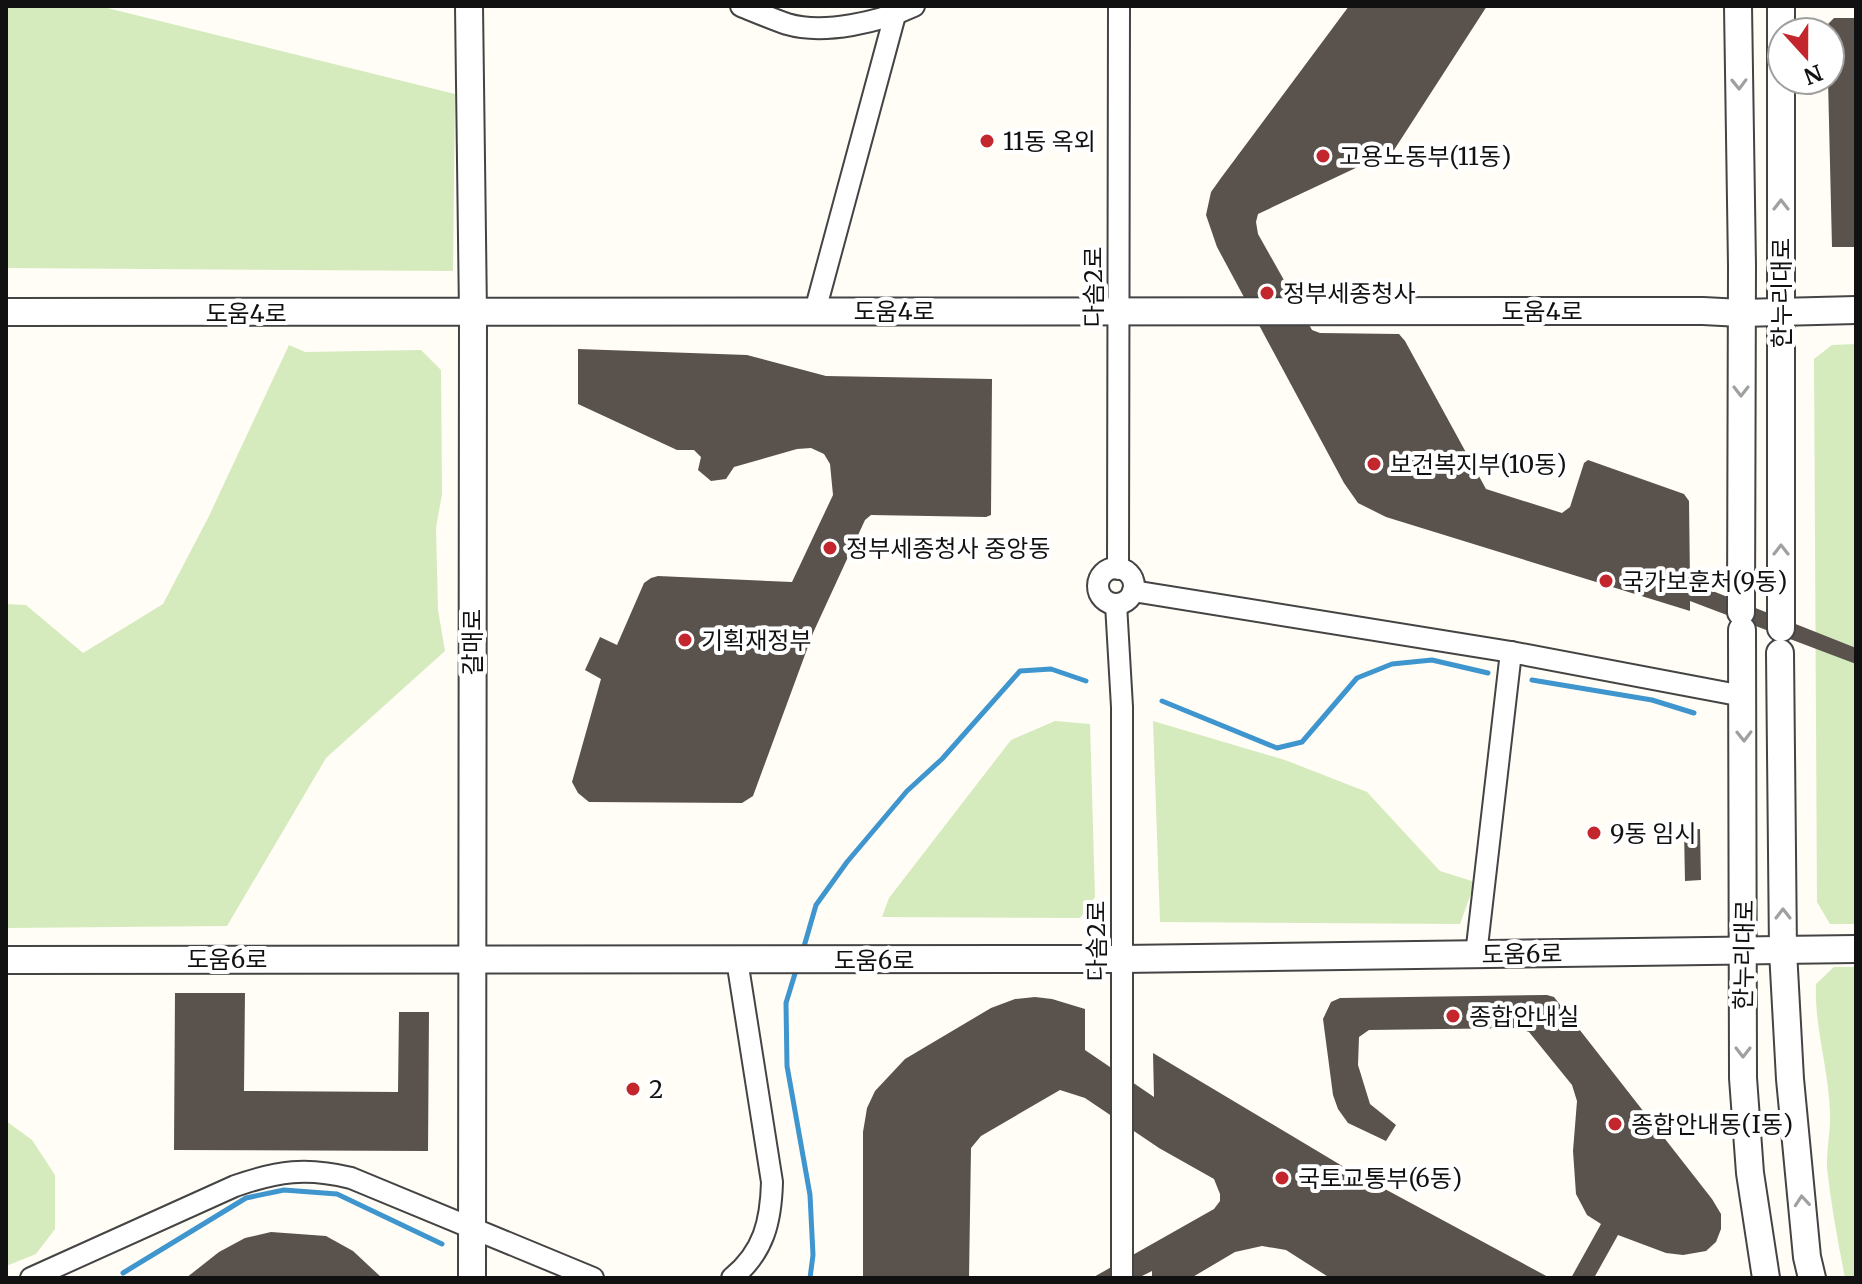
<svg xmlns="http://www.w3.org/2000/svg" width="1862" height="1284" viewBox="0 0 1862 1284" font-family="Merriweather,'Noto Sans KR',serif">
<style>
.green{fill:#d5ebbd}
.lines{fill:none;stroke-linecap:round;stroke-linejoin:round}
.stream{stroke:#3f96cf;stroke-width:5}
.building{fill:#5a524d}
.minor-casing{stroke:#444;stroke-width:24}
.tertiary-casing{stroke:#444;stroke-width:30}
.minor{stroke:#fff;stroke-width:20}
.tertiary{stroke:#fff;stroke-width:26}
.oneway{stroke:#a0a0a0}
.poi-dot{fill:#c4262e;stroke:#fff;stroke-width:3}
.labels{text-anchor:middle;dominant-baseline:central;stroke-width:8;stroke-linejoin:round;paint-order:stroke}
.poi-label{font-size:24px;fill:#111;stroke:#fff;text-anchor:start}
.street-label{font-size:24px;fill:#111;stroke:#fff}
</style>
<rect width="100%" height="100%" fill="#fffdf5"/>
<!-- green -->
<g class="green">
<path d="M6,6H99L455,94L453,271L6,268Z"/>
<path d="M1856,344V924H1830L1817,902L1814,359L1832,345Z"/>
<path d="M289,345L305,352L421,350L441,370L442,494L436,528L438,610L445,651L326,758L227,926L6,928V604L26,605L83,653L163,604L208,518Z"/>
<path d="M1055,721L1090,724L1095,897L1080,918L882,917L889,898L1011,740Z"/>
<path d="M1153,721L1285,760L1367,792L1440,871L1475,882L1460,924L1160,922Z"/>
<path d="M1834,967H1856V1278H1845C1838,1242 1831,1205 1827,1168C1826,1150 1831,1131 1830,1113C1829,1070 1814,1026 1816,984Z"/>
<path d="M6,1121L32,1140L55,1175V1229L36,1254L6,1266Z"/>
</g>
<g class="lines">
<!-- stream -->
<g class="stream">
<path d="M1532,680L1652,700L1694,713"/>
<path d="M1162,701L1277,748L1302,742L1357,678L1392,664L1432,660L1488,673"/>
<path d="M803,950L816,905L847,862L907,791L942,759L1020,671L1051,669L1086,681"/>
<path d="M797,967L786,1003L787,1066L810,1195L813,1255L810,1278"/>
<path d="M123,1273L246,1198L284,1190L337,1194L442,1244"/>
</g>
</g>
<!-- building -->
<g class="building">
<path d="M1349,6H1487L1394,150L1258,214L1256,222L1258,234L1312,330L1320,333L1399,334L1405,341L1486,489L1562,513L1570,507L1584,463L1588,460L1684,494L1689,501L1690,582L1856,648V664L1690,601V611L1386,517L1358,503L1344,483L1217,247L1206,215L1211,192L1221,178Z"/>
<path d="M1834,18H1856V247H1832L1828,80H1830V32H1827V25Z"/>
<path d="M578,349L747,355L826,376L992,379L991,515L986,517L871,515L865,520L813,633L753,796L742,803L589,802L578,793L572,782L601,679L585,670L600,637L617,645L644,583L651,578L658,576L792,582L833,495L830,464L824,454L811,448L797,449L734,467L726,479L711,481L698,470L701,457L694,450H677L578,404Z"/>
<path d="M1700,829L1701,880L1685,881L1684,830Z"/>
<path d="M175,993H245L244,1091L398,1092L399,1012H429L428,1151L174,1150Z"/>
<path d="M1547,995L1554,997L1712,1199L1721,1214V1229L1716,1242L1706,1251L1683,1255L1666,1253L1618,1235L1594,1278H1571L1601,1224L1587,1215L1576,1194L1573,1151L1577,1101L1572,1085L1529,1032L1518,1028L1369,1030L1359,1037L1358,1065L1370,1104L1396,1125L1386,1141L1348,1123L1338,1109L1333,1095L1323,1019L1331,1002L1340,998Z"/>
<path d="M1035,997L1052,999L1085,1009V1050L1154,1097L1153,1053L1344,1167L1550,1278H1330L1286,1250L1262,1246L1235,1252L1191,1278H1152V1271L1138,1278H1092L1214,1209L1220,1201V1194L1214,1179L1159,1148L1085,1098L1060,1090L981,1136L971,1148L969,1278H863V1132L867,1108L875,1091L905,1059L991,1008L1015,999Z"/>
<path d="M271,1232L326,1236L353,1251L382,1278H186L219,1252L245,1238Z"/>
</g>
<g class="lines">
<defs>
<g id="minor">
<path d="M741,6C756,12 772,19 787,24C824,35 880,22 914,6"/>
<path d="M815,311L895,15"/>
<circle cx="1116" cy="586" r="18"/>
<path d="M1118,569L1119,6"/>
<path d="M1133,591L1511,652L1743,696"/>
<path d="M1116,604L1122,707V1278"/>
<path d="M1476,955L1511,652"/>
<path d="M31,1278L235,1186C278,1171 306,1167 351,1178L593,1278"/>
<path d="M732,1278C764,1252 771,1221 772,1182L737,960"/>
</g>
<g id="tertiary">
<path d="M469,6L473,314L472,1278"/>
<path d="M1738,6L1742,266L1741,612"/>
<path d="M1781,6V628"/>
<path d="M6,312L1703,311L1741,313L1856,310"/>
<path d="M1742,630L1743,1078L1750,1173L1766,1278"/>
<path d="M1780,653L1783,951L1790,1079L1807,1257L1812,1278"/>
<path d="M6,960L1122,959L1856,949"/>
</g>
</defs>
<!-- minor casing -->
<use href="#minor" class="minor-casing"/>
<!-- tertiary casing -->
<use href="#tertiary" class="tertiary-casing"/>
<!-- minor -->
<use href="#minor" class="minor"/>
<!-- tertiary -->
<use href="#tertiary" class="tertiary"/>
</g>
<!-- one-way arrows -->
<defs><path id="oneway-chevron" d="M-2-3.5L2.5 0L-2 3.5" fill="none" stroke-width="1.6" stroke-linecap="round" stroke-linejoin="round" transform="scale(2)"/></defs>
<g class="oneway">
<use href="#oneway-chevron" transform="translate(1739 84) rotate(89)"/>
<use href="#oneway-chevron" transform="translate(1781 205) rotate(-90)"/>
<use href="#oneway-chevron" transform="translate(1741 391) rotate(90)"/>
<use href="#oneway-chevron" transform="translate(1781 550) rotate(-90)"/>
<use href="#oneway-chevron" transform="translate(1744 736) rotate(89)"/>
<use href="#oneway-chevron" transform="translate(1783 914) rotate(-90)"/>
<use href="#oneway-chevron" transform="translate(1743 1052) rotate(90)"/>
<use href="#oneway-chevron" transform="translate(1802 1201) rotate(-95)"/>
</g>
<!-- markers -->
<g class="poi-dot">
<circle cx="987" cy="141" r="8"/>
<circle cx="1323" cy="156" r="8"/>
<circle cx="1267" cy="293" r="8"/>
<circle cx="1374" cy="464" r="8"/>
<circle cx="830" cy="548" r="8"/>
<circle cx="1606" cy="581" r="8"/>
<circle cx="685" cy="640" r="8"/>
<circle cx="1594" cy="833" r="8"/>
<circle cx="1453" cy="1016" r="8"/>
<circle cx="633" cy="1089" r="8"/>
<circle cx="1615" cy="1124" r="8"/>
<circle cx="1282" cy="1178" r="8"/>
</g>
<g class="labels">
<!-- poi labels -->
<g class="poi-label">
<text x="1003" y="141">11동 옥외</text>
<text x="1339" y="156">고용노동부(11동)</text>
<text x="1283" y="293">정부세종청사</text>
<text x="1390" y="464">보건복지부(10동)</text>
<text x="846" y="548">정부세종청사 중앙동</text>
<text x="1622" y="581">국가보훈처(9동)</text>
<text x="701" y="640">기획재정부</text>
<text x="1610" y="833">9동 임시</text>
<text x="1469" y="1016">종합안내실</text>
<text x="649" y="1089">2</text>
<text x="1631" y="1124">종합안내동(I동)</text>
<text x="1298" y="1178">국토교통부(6동)</text>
</g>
<!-- street labels -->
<g class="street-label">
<text transform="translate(1093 287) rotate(-90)">다솜2로</text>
<text transform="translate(1781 293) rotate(-90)">한누리대로</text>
<text x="894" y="311">도움4로</text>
<text x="1542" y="311">도움4로</text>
<text x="246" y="313">도움4로</text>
<text transform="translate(472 642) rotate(-90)">갈매로</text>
<text transform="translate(1096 941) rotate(-90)">다솜2로</text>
<text transform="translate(1522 954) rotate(-1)">도움6로</text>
<text transform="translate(1744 955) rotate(-89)">한누리대로</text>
<text x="227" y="959">도움6로</text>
<text x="874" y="960">도움6로</text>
</g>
</g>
<!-- border -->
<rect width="1862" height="1284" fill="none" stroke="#111111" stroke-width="16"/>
<!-- north arrow -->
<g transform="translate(1806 56) rotate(159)"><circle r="38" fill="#ffffff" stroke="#a0a0a0" stroke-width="2"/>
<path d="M0-6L14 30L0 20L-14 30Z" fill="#c4262e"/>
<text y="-12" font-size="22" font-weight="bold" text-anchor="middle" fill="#111111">N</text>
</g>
</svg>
